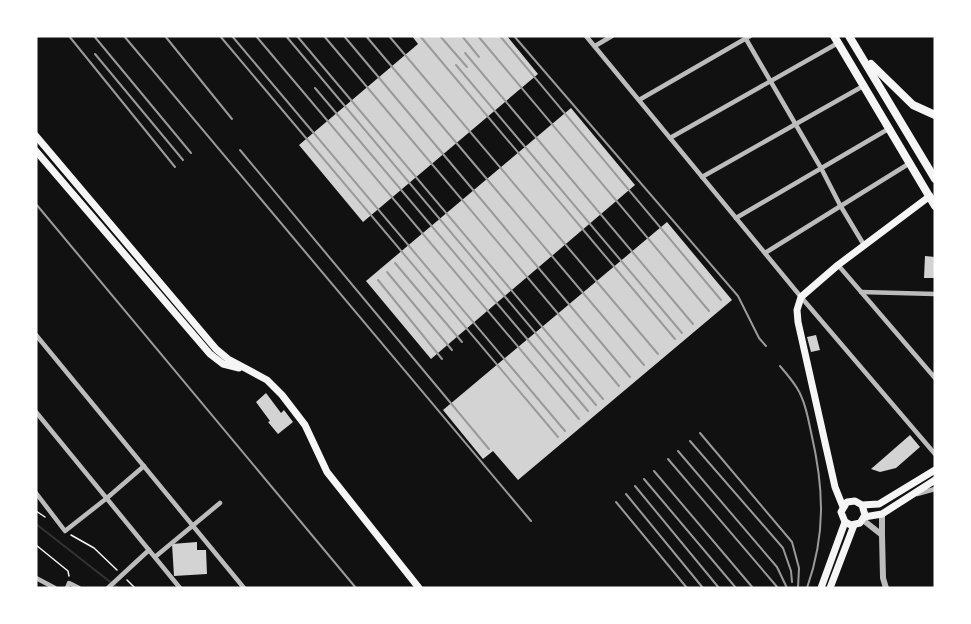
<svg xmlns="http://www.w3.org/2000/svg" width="971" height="624" viewBox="0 0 971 624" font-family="'Roboto Condensed',sans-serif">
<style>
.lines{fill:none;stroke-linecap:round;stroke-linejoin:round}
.stream{stroke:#333;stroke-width:2}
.building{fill:#d3d3d3}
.path{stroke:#f5f5f5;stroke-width:1.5}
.minor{stroke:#bcbcbc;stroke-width:4.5}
.tertiary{stroke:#bcbcbc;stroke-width:6}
.secondary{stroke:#f5f5f5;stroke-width:7}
.primary{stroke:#f5f5f5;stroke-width:8}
.rail{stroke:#9a9a9a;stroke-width:2}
</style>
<rect width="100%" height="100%" fill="#111"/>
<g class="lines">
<!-- stream -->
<path class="stream" d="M36,524L118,588"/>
</g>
<!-- building -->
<g class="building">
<path d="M412,36H507L538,74L363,222L299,145L418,44Z"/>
<path d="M571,108L635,185L431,359L366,281Z"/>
<path d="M667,222L732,300L518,480L493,451L483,459L443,410Z"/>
<path d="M925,256L935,257V278H924Z"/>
<path d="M816,335L820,350L811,352L807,337Z"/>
<path d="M266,393L281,413L284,410L293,422L278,434L268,422L270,421L256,402Z"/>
<path d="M910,435L920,447L896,468L880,472L871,469Z"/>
<path d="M197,542V550H206L207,574L174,576L172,544Z"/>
</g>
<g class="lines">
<!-- path -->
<g class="path">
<path d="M36,511L45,517"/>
<path d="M71,535L94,548L117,570"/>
<path d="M36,545L68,571L69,576"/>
<path d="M127,580L135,588"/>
</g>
<!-- minor -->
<g class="minor">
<path d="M586,36L801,297L935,454"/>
<path d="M746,39L821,168L840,205L864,245"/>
<path d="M595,46L612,36"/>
<path d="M639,100L750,36"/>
<path d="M670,138L838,43"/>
<path d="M702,177L865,85"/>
<path d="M736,218L890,128"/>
<path d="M765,253L910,163"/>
<path d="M838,265L935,378"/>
<path d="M861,292L935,294"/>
<path d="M36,335L244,588"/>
<path d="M36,412L180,588"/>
<path d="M36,493L65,531L107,498L144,466"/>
<path d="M917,494L935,489"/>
<path d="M155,557L220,503"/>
<path d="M36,578L55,588"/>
<path d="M67,588L69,583L79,588"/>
<path d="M108,588L149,550"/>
</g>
<!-- tertiary -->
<g class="tertiary">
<path d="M863,520L882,535L883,578L886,588"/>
<path d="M882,535V514"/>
</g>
<!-- secondary -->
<g class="secondary">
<path d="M36,136L216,349L228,359L267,380L282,395L305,425L327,472L419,588"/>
<path d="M36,151L210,354L223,364L239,368"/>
<path d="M862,505L865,515L860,523L851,525L845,522L841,512L847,502L855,501L862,505L879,504L935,470"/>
<path d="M843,507L835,487L798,322L797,310L801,297L838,265L930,196"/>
<path d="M864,517L882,514L935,480"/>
<path d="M821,588L845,522"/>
<path d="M830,588L854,525"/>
</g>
<!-- primary -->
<g class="primary">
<path d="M834,36L935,206"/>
<path d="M849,36L935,179"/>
<path d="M871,64L913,105L935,115"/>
</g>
<!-- rail -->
<g class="rail">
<path d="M69,36L175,167"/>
<path d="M94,36L191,153"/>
<path d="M124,36L531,521"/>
<path d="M165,36L232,119"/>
<path d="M220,36L558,437"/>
<path d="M232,36L565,431"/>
<path d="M256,36L579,419"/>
<path d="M286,36L596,405"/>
<path d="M297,36L603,399"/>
<path d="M324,36L619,386"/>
<path d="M344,36L630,377"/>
<path d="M366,36L644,365"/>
<path d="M389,36L658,354"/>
<path d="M420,36L675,339"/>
<path d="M440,36L467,67"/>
<path d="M462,36L479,57"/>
<path d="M478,36L709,311"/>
<path d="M500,36L721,300"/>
<path d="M514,36L738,296L759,338L766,346"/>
<path d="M465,53L693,324"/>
<path d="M95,54L183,160"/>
<path d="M456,65L682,333"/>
<path d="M315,88L588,411"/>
<path d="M240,150L489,449"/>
<path d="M36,204L356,588"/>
<path d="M395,263L462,342"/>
<path d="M387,272L452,350"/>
<path d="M378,280L442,359"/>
<path d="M780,366C786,373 792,380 797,388C805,401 808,418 811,432C824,488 826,534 807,588"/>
<path d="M700,433L792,542L799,568L798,588"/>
<path d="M690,441L783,548L791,571L792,582"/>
<path d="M678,451L777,567L787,588"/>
<path d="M668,459L778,588"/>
<path d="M654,471L753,588"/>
<path d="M644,479L736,588"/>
<path d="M635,486L719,588"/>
<path d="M626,494L703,588"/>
<path d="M616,502L687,588"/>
</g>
</g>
<!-- border -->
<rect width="971" height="624" fill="none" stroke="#ffffff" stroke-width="75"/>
</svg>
